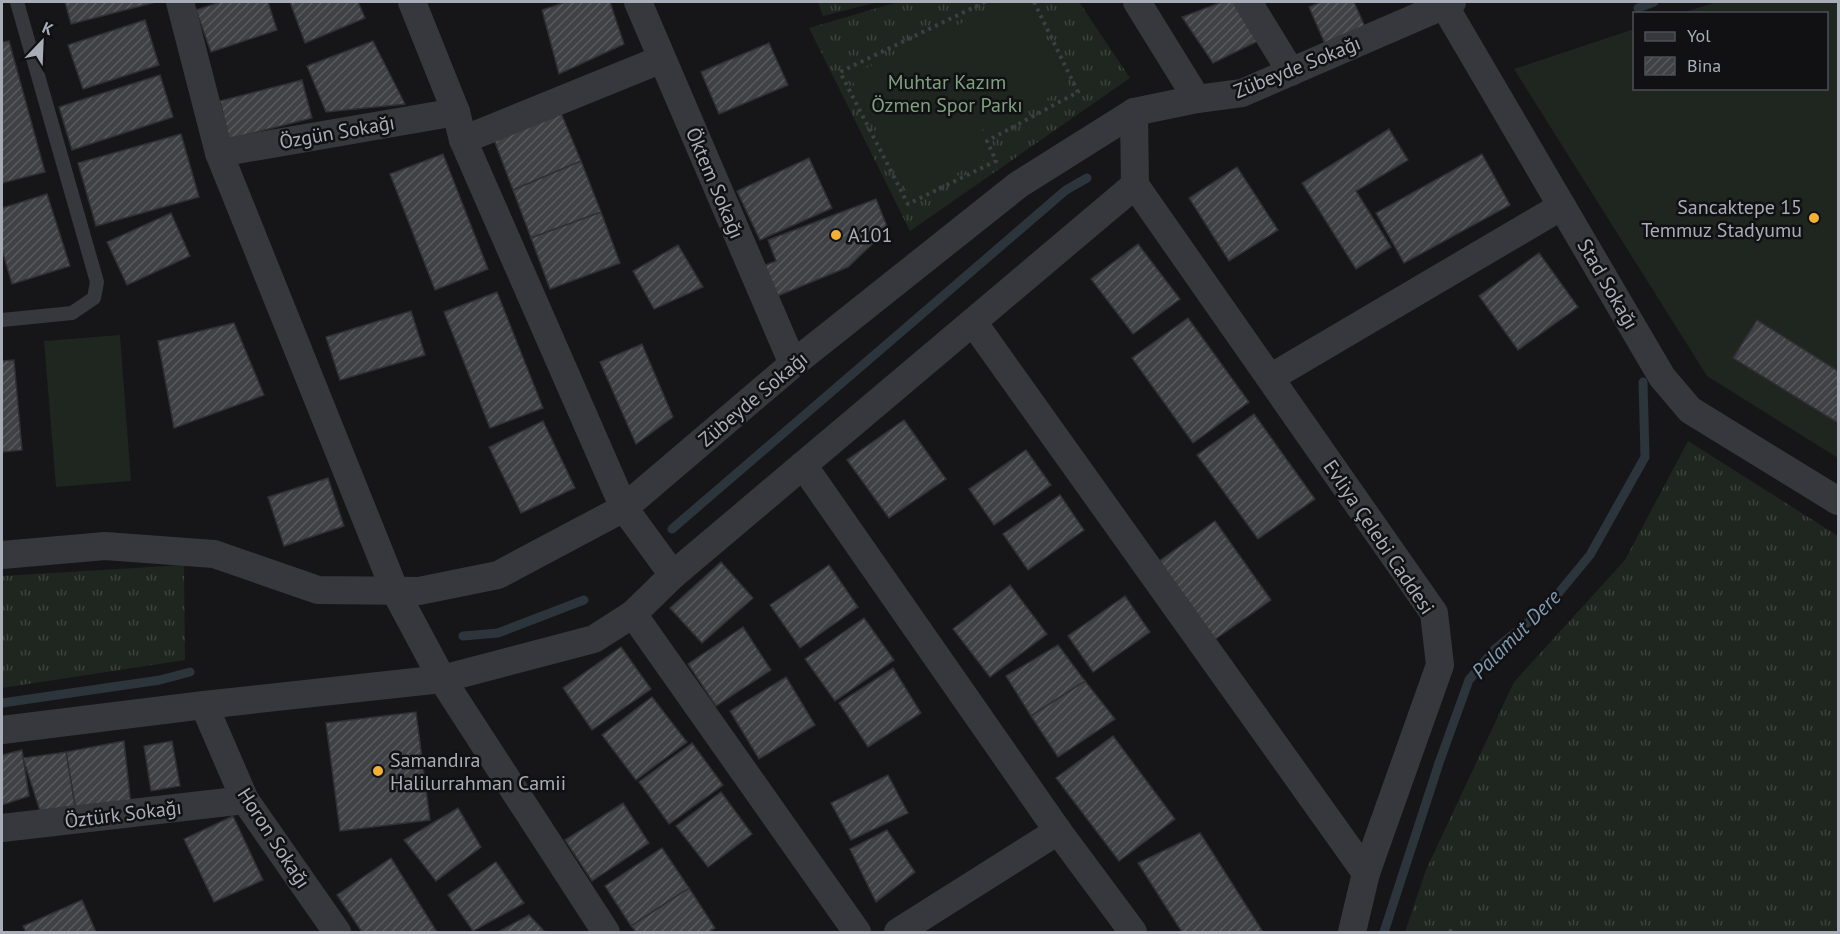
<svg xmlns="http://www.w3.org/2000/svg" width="1840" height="934" viewBox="0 0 1840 934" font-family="'PT Sans',sans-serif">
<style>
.grass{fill:url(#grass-tufts)}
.garden{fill:#1e261f}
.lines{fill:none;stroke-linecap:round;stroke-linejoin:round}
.stream{stroke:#2c353c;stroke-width:9}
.building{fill:url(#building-hatch);stroke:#303034;stroke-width:1.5}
.path{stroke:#3d3f44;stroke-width:4;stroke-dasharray:3 4.5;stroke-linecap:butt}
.service{stroke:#37383d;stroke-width:14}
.minor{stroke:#37383d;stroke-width:28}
.poi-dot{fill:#f2b134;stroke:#111113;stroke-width:2}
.labels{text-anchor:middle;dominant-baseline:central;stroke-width:5;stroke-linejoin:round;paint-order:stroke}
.street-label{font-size:20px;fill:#a8adb8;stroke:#111113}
.park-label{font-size:20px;fill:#7fa381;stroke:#111113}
.poi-label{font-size:20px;fill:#a8adb8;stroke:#111113;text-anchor:start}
.water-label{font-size:21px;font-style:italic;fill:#7f9bb3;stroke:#111113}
</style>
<defs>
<pattern id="grass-tufts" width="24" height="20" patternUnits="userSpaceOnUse" patternTransform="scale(1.5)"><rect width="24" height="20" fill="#1e261f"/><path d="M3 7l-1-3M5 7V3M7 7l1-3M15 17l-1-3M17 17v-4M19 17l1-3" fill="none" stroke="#3c433d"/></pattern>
<pattern id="building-hatch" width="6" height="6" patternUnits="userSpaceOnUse" patternTransform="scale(1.5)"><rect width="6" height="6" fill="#404145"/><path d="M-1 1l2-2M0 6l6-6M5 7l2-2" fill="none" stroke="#595a5e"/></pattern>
</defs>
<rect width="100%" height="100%" fill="#161618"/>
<!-- grass -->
<g class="grass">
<path d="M818,2H878L823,16Z"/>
<path d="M898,2H1079L1130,78L910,231L809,28Z"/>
<path d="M1688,441L1838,536V932H1405L1426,870L1514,682L1625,560Z"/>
<path d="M184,565L185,660L2,688V576Z"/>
</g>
<!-- garden -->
<g class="garden">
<path d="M1003,2H1029L1070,87L975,133L987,158L910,196L850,76L928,38L978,16Z"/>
<path d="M1717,2H1838V458L1707,376L1514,69L1634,29V88H1826V14L1681,13Z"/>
<path d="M120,335L131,481L56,487L44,341Z"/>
</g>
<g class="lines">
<!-- stream -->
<g class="stream">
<path d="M1638,8L1654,2"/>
<path d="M672,529L1066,190L1087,178"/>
<path d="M463,636L498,633L584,600"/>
<path d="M2,703L160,680L190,672"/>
<path d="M1384,932L1439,763L1469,680L1495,649L1547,607L1590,555L1645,457L1643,382"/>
</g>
</g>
<!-- building -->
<g class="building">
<path d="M65,2H156L71,24Z"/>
<path d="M220,2H268L277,30L211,52L196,10Z"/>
<path d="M290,2H358L365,18L305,43Z"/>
<path d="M566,2H610L624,44L559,74L542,10Z"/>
<path d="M1222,2H1239L1260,40L1213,63L1182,17Z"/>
<path d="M1321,2H1354L1369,36L1329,53L1309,7Z"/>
<path d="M145,20L159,65L83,89L68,45Z"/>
<path d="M9,41L45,172L2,183V42Z"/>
<path d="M373,41L405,104L326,112L307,66Z"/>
<path d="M769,43L788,85L719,114L701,72Z"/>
<path d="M160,75L173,117L72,150L59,107Z"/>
<path d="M302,80L312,118L229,139L220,101Z"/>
<path d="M561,113L581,161L513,190L493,137Z"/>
<path d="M1389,129L1408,160L1356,191L1391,247L1356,269L1302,183Z"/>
<path d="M181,134L199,197L96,226L78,163Z"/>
<path d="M443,154L488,269L435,290L390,174Z"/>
<path d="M1482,154L1510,205L1404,263L1376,213Z"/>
<path d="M809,158L832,208L760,240L737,191Z"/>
<path d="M581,161L601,212L531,238L513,190Z"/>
<path d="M1237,167L1278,230L1229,261L1189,198Z"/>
<path d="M47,194L70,266L12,284L2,250V208Z"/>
<path d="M876,199L888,229L848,267L775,297L763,266L776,261L768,240Z"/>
<path d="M601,212L620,263L550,289L531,238Z"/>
<path d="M171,213L190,256L127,285L107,242Z"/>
<path d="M1138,244L1180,299L1133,334L1091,279Z"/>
<path d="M678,245L703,287L654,309L633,271Z"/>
<path d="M1539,253L1578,307L1518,350L1479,296Z"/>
<path d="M497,292L543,408L490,428L444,312Z"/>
<path d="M411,311L425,355L340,380L326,337Z"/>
<path d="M1188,318L1249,402L1193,443L1132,358Z"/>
<path d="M1757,320L1838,371V423L1733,358Z"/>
<path d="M234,323L264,395L174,428L158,341Z"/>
<path d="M642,344L673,417L636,444L600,362Z"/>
<path d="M14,360L22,450L2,452V361Z"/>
<path d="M1254,414L1315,499L1258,539L1197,455Z"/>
<path d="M904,420L946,479L889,518L847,460Z"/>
<path d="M543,421L575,488L521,513L489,447Z"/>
<path d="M1026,450L1051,485L994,525L969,489Z"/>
<path d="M328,478L344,526L284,546L268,497Z"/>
<path d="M1060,495L1084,530L1028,570L1003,534Z"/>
<path d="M1215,521L1271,600L1214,640L1158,562Z"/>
<path d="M721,562L753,598L702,643L670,608Z"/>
<path d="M829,565L858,607L800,648L770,605Z"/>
<path d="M1010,585L1047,634L990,677L953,629Z"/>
<path d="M1125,596L1150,632L1093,672L1068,636Z"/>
<path d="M864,618L894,660L835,701L805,659Z"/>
<path d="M743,627L771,670L716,706L688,664Z"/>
<path d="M1058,645L1085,681L1031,716L1006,676Z"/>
<path d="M621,647L651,689L592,730L563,688Z"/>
<path d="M893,668L921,713L868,747L839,703Z"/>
<path d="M786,677L815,725L759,759L730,711Z"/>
<path d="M1085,681L1115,719L1058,757L1031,716Z"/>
<path d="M652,697L687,742L636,780L602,735Z"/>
<path d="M416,712L430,820L340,831L326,723Z"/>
<path d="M1113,736L1175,819L1119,861L1056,778Z"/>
<path d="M124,741L131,806H75L66,752Z"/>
<path d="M172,741L180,786L151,791L144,746Z"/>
<path d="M692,743L723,785L669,824L639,782Z"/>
<path d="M22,750L29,796L2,805V755Z"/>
<path d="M66,752L75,806L40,811L23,758Z"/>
<path d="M888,775L908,813L851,840L831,803Z"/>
<path d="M721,792L752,834L708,867L676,826Z"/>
<path d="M623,803L649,843L592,881L565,840Z"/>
<path d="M458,808L481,847L436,881L404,840Z"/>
<path d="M233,816L263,880L214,902L184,839Z"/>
<path d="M887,830L915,872L876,902L850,849Z"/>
<path d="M1200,833L1263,932H1182L1138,863Z"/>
<path d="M662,848L689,888L631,926L605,886Z"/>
<path d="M391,858L437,932H362L337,895Z"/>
<path d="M496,862L524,903L473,931L448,895Z"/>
<path d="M689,888L715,928L709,932H636L631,926Z"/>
<path d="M82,900L96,932H26L23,926Z"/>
<path d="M529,915L545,932H498Z"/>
</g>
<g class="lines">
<!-- path -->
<g class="path">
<path d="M985,2L840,72L908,204L996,161L987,141L1078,92L1034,2"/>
<path d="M1450,932L1452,928"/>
</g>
<!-- service -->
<path class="service" d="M2,320L72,313L94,298L97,282L17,2"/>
<!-- minor -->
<g class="minor">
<path d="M180,2L219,153L395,591L442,679L606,932"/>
<path d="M412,2L456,112L463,140L624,508L673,575"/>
<path d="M638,2L793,364"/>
<path d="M1137,2L1197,99"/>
<path d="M1248,2L1291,72"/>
<path d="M1444,5L1662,377L1690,410L1838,501"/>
<path d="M1134,112L1135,185"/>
<path d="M463,140L662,59"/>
<path d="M219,153L456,112"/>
<path d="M1135,185L1434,613L1440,665L1366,873L1352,932"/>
<path d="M973,322L1366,873"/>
<path d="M1270,378L1562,206"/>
<path d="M803,465L1058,831L1133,932"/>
<path d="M2,555L105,546L214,554L318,590L419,591L498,575L624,508L793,364L1018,185L1134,112L1197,99L1242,93L1452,2"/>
<path d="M633,614L857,932"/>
<path d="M204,705L245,800L337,932"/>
<path d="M2,730L204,705L442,679L594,639L633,614L673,575L1135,185"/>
<path d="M2,828L245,800"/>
<path d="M898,932L1058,831"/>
</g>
</g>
<!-- markers -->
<g class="poi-dot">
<circle cx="1814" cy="218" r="6"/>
<circle cx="836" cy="235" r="6"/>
<circle cx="378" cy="771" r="6"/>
</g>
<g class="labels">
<!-- street labels -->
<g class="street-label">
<text transform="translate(1297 67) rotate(-22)">Zübeyde Sokağı</text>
<text transform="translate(337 132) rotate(-10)">Özgün Sokağı</text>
<text transform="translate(715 183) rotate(67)">Öktem Sokağı</text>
<text transform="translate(1608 284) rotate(60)">Stad Sokağı</text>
<text transform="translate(753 399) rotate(-40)">Zübeyde Sokağı</text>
<text transform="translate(1379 537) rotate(56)">Evliya Çelebi Caddesi</text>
<text transform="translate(123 814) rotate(-7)">Öztürk Sokağı</text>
<text transform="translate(274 838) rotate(57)">Horon Sokağı</text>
</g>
<!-- park labels -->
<g class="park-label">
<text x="947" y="82">Muhtar Kazım<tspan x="947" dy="23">Özmen Spor Parkı</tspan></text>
</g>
<!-- poi labels -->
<g class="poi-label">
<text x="1802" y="207" text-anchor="end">Sancaktepe 15<tspan x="1802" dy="23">Temmuz Stadyumu</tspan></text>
<text x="848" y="235">A101</text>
<text x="390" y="760">Samandıra<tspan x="390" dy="23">Halilurrahman Camii</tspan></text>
</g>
<!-- water labels -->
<g class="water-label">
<text transform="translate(1516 634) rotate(-45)">Palamut Dere</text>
</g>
</g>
<!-- border -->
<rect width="1840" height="934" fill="none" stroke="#a8adb8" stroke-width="6"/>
<!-- legend -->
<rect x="1633" y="12" width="195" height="78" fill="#111113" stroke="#4d4f55" stroke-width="1.5"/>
<rect x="1645" y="32" width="30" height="9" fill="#37383d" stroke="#4d4f55" stroke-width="1.5"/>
<text x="1687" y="42" font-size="18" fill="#a8adb8">Yol</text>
<rect x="1645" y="57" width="30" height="18" fill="url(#building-hatch)" stroke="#4d4f55" stroke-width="1.5"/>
<text x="1687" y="72" font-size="18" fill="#a8adb8">Bina</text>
<!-- north arrow -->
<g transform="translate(42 42) rotate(23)" stroke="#111113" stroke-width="4.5" paint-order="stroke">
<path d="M0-4.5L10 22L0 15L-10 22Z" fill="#a8adb8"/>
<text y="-9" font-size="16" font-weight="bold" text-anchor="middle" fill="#a8adb8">K</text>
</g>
</svg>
